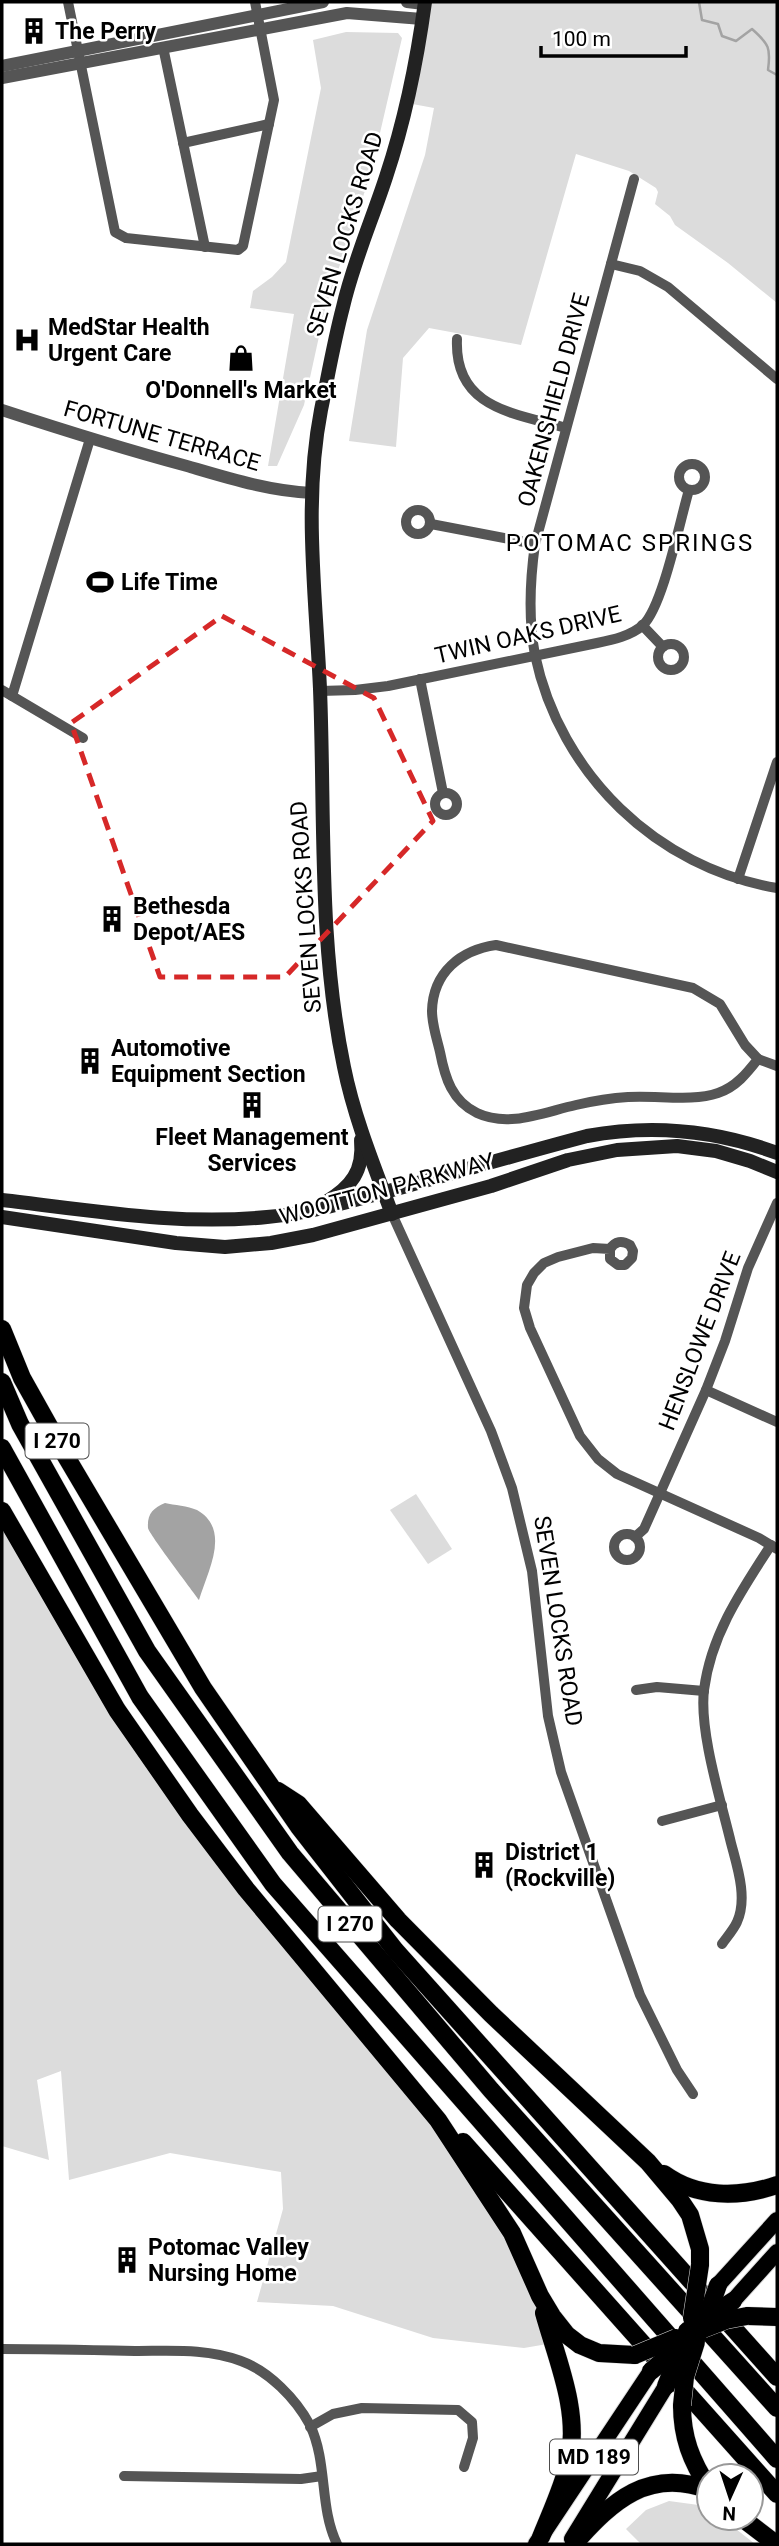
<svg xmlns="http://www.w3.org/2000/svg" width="779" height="2546" viewBox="0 0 779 2546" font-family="Roboto,sans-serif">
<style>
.green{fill:#dcdcdc}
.water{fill:#a3a3a3}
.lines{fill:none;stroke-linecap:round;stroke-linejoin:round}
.stream{stroke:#a3a3a3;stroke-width:2.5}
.primary-casing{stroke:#dbdbdb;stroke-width:18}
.motorway-casing{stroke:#dbdbdb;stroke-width:19}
.minor{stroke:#555;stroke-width:10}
.tertiary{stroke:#555;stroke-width:12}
.secondary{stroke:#222;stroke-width:14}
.primary{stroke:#000;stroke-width:16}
.motorway{stroke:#000;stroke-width:18}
.motorway-bridge-casing{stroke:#dbdbdb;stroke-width:19;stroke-linecap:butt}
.motorway-bridge{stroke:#000;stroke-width:18}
.marked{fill:none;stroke:#d62828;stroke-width:5;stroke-dasharray:14 9;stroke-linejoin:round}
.labels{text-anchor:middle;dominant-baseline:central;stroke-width:5;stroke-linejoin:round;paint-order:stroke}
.shield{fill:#fff;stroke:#4c4c4c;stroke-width:2}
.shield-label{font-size:21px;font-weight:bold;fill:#000}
.poi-label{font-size:23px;font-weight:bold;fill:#000;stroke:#fff;text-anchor:start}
.street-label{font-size:23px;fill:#000;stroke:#fff}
.neighbourhood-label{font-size:24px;letter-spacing:2px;fill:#000;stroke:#fff}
</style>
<rect width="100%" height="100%" fill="#fff"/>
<!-- green -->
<g class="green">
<path d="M424,2H777V303L728,263L675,225L670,216L655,204L658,192L656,188L629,171L576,154L521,345L429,328L403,358L396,447L349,441L367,330L425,155L434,108L407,103Z"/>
<path d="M346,32L398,33L402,38L370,176L325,309L304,405L277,466H268L294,314L250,308L253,291L272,277L286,262L321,88L313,40Z"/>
<path d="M416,1494L452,1549L428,1564L390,1510Z"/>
<path d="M2,1511L117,1710L438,2120L512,2233L553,2343L524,2348L433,2338L333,2306L257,2302L283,2209L281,2172L170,2153L69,2180L61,2071L37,2080L49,2160L2,2146Z"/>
<path d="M669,2501L706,2506L709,2508V2518H722L755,2544H641L626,2529L646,2510Z"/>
</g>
<!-- water -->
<path class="water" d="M165,1503C174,1505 188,1506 197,1510C232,1530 207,1572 199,1600C192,1590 149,1534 148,1528C147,1514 153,1508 165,1503Z"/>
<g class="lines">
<!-- stream -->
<path class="stream" d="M699,2L702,20L718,24L722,36L736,41L752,29C769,44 771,48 768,70L777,75"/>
<defs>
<g id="primary">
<path d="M718,2285L777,2220"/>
<path d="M733,2301L777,2252"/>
<path d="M572,2539L666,2386"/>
<path d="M536,2544L651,2371"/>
</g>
<g id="motorway">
<path d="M2,1329L22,1378L64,1453L203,1688L299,1827L395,1950L777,2377"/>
<path d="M2,1382L20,1424L147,1651L290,1853L491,2090L777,2408"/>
<path d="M2,1448L140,1697L273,1884L777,2459"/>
<path d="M2,1511L117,1710L190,1815L246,1889L438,2120L512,2233L540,2296L552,2316L567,2335L580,2345L599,2353L635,2355"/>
<path d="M278,1791L298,1804L398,1920L491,2014L648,2162L680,2200L690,2215L700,2249V2265"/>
<path d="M463,2142L658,2361"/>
<path d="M664,2174C697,2198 739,2198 777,2185"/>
<path d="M747,2316L777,2317"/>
<path d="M677,2382L777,2494"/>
<path d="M682,2405C682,2437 691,2461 709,2488"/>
<path d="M742,2518L776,2544"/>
<path d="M541,2537C551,2512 563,2487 569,2461C580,2411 557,2360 544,2313"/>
<path d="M574,2544C612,2501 649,2467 709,2490"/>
</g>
</defs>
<!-- primary casing -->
<use href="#primary" class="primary-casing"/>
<!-- motorway casing -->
<use href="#motorway" class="motorway-casing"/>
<!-- minor -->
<g class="minor">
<path d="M68,2L115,232L126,238L238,250L243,246L274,100L255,2"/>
<path d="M163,47L205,247"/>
<path d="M183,143L269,124"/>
<path d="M634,179L535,544C530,580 528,618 535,655C560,774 657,868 777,888"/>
<path d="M611,264L640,271L668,287L777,379"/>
<path d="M457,339C454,408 513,413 566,428"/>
<circle cx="692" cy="477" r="13"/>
<circle cx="418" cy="522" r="12"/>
<path d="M431,524L535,544"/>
<path d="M642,625L663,647"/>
<circle cx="671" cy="657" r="13"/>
<path d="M420,679L443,793"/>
<path d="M2,690L83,738"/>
<path d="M320,691L355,690L388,686L597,643C612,640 631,636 643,625C663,606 680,520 689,490"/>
<path d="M12,696L90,439"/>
<circle cx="446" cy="804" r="11"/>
<path d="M738,879L777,762"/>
<path d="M496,945L693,988L720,1004L745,1045L758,1059C747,1073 736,1087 718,1093C692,1102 657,1095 628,1097C611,1098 593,1101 576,1105C544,1112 509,1128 477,1113C452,1101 445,1078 440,1052C437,1039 432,1025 432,1011C433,972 461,950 496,945Z"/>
<path d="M758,1059L777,1066"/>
<path d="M392,1214L491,1431L512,1488L532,1571L548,1716L561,1772L640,1995L677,2070L693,2094"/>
<path d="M610,1249V1259L618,1265H625L632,1258L633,1251L630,1245C622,1240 615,1241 610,1249L593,1248L558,1257L544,1263L534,1273L527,1285L524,1308L530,1328L580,1436L598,1459L617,1474L759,1538L777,1549"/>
<path d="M706,1390L777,1422"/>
<circle cx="627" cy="1547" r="13"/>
<path d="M635,1537L644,1529L706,1390L725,1341L748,1268L777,1203"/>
<path d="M636,1690L657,1687L704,1691"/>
<path d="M662,1821L722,1805"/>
<path d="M722,1944C727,1937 734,1929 737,1922C748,1898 737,1866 731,1843C721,1801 699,1731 704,1690C711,1635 741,1591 771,1545"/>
<path d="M2,2349C46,2349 91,2350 135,2351C171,2351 207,2348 241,2361C269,2371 296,2399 310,2425C328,2463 319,2507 337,2544"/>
<path d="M310,2427L333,2414L362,2408L458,2410L472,2422L473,2438L464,2467"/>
<path d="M124,2476L301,2479L322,2476"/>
</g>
<!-- tertiary -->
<g class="tertiary">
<path d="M407,2L424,4"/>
<path d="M2,66L323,2"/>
<path d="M2,78L347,13L422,19"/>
<path d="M2,410C63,430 124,449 187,466C228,478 269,491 312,493"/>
</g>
<!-- secondary -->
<g class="secondary">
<path d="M2,1200C90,1210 178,1226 267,1217C315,1213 362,1198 407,1186C467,1169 527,1152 587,1136C652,1124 715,1130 777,1153"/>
<path d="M326,1202C351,1187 364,1171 361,1140"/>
<path d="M392,1214C374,1166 354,1117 344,1067C318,943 325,815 320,689C316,596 303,503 321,410C328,376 334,341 343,307C353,263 372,220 386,177C405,120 417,61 425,2"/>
<path d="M2,1217L176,1243L225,1247L271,1243L313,1235L491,1186L568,1160L617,1150L677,1146L716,1151L750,1161L777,1172"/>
</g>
<!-- primary -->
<use href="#primary" class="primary"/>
<!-- motorway -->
<use href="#motorway" class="motorway"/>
<defs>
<g id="motorway-bridge">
<path d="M692,2318L700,2265"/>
<path d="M705,2322L718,2285"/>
<path d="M703,2329L726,2320L747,2316"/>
<path d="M687,2331L733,2301"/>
<path d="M635,2355L676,2338"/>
<path d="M651,2371L683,2344"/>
<path d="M666,2386L683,2344"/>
<path d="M682,2405L685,2377L696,2342"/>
</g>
</defs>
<!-- motorway-bridge casing -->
<use href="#motorway-bridge" class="motorway-bridge-casing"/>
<!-- motorway-bridge -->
<use href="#motorway-bridge" class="motorway-bridge"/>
</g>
<!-- marked area -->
<path class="marked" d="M222,616L374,698L433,821L285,977H160L71,723Z"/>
<!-- icons -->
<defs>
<symbol id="building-bare" viewBox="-9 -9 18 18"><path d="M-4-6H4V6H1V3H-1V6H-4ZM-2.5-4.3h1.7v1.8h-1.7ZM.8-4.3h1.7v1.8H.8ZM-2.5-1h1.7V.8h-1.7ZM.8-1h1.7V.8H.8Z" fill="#000" stroke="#fff" stroke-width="2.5" paint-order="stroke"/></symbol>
<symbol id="hospital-bare" viewBox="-9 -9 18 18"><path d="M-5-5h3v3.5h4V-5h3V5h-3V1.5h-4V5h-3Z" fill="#000" stroke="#fff" stroke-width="2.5" paint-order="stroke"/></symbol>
<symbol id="shop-bare" viewBox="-9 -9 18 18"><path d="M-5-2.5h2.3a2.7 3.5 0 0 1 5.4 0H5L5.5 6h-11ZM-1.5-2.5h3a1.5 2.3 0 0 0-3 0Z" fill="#000" stroke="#fff" stroke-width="2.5" paint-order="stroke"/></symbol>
<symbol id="stadium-bare" viewBox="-9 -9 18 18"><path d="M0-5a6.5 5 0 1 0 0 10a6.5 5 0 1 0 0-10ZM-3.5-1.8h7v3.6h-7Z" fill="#000" stroke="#fff" stroke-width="2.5" paint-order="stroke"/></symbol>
</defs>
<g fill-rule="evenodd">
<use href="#building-bare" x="15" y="12" width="38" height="38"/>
<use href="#hospital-bare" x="8" y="321" width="38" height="38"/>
<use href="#shop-bare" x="222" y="339" width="38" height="38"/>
<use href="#stadium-bare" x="81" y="563" width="38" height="38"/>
<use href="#building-bare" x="93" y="900" width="38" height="38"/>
<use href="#building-bare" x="71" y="1042" width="38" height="38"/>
<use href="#building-bare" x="233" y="1086" width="38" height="38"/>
<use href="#building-bare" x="465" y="1846" width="38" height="38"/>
<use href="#building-bare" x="108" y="2241" width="38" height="38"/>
</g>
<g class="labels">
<!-- shield labels -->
<g class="shield">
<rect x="25.5" y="1423.5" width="63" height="35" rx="5"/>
<rect x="318.5" y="1906.5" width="63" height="35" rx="5"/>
<rect x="550" y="2439.5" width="88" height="35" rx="5"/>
</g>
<g class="shield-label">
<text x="57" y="1441">I 270</text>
<text x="350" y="1924">I 270</text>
<text x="594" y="2457">MD 189</text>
</g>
<!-- poi labels -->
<g class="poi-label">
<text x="55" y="31">The Perry</text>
<text x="48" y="327">MedStar Health<tspan x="48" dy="26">Urgent Care</tspan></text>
<text x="241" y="390" text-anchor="middle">O'Donnell's Market</text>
<text x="121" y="582">Life Time</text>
<text x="133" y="906">Bethesda<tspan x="133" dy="26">Depot/AES</tspan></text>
<text x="111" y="1048">Automotive<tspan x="111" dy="26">Equipment Section</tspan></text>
<text x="252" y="1137" text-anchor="middle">Fleet Management<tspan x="252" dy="26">Services</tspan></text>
<text x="505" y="1852">District 1<tspan x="505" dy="26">(Rockville)</tspan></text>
<text x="148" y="2247">Potomac Valley<tspan x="148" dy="26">Nursing Home</tspan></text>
</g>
<!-- street labels -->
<g class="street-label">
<text transform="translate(345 234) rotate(-73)">SEVEN LOCKS ROAD</text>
<text transform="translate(554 400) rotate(-75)">OAKENSHIELD DRIVE</text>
<text transform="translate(162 436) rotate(16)">FORTUNE TERRACE</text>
<text transform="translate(528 635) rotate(-13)">TWIN OAKS DRIVE</text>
<text transform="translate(306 907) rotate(-94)">SEVEN LOCKS ROAD</text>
<text transform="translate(387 1189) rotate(-15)">WOOTTON PARKWAY</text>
<text transform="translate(700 1341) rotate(-69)">HENSLOWE DRIVE</text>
<text transform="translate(558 1621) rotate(81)">SEVEN LOCKS ROAD</text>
</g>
<!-- neighbourhood labels -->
<g class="neighbourhood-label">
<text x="630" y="543">POTOMAC SPRINGS</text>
</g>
</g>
<!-- border -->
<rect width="779" height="2546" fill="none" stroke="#000000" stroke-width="7"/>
<!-- north arrow -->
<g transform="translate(730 2497) rotate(183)"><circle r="33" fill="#ffffff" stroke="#999999" stroke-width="2"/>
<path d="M0-5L12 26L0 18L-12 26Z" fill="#000000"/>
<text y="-10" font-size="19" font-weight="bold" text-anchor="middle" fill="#000000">N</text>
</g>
<!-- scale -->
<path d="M541 46v10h145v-10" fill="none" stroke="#000000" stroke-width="3.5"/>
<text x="552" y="46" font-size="21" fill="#000000" stroke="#ffffff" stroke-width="5" paint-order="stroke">100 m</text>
</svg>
